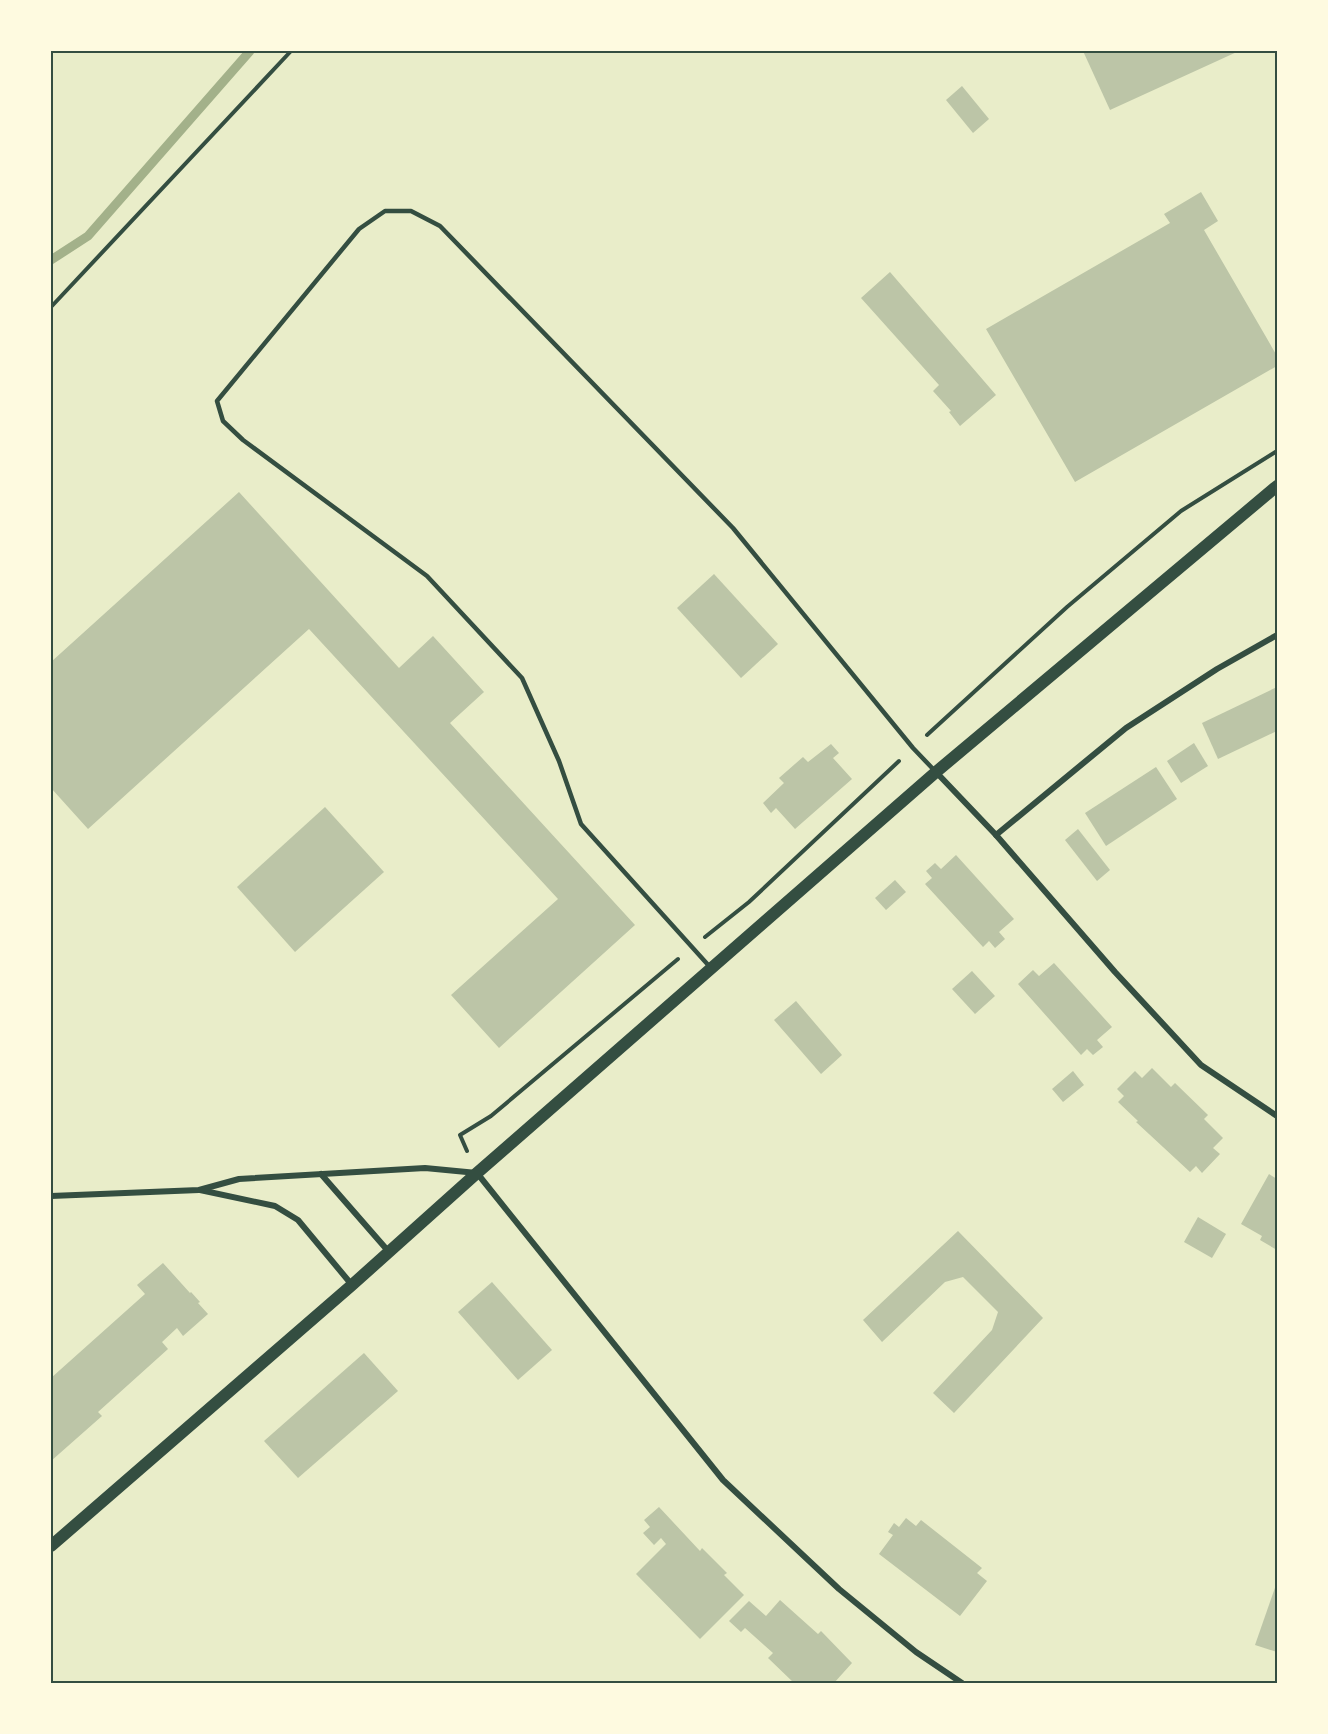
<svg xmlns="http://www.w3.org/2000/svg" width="1328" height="1734" viewBox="0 0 1328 1734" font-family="Karla,sans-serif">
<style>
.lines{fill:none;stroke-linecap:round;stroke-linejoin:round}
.stream{stroke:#a3b18a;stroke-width:9}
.building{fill:#bcc5a7}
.path{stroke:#344e41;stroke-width:4}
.service{stroke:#344e41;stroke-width:4.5}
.minor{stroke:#344e41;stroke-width:6}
.secondary{stroke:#344e41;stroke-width:12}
.neatline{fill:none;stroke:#344e41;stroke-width:2}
</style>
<rect width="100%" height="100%" fill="#e9edc9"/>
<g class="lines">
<!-- stream -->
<path class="stream" d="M51,260L88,236L250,51"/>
</g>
<!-- building -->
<g class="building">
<path d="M1083,51H1239L1110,110Z"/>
<path d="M962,86L989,119L973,133L946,100Z"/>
<path d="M1201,192L1218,221L1204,230L1277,356V366L1075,482L986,329L1170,223L1164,214Z"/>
<path d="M890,272L996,395L960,426L949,412L951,411L933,391L939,385L861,298Z"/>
<path d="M239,492L399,668L433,636L484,692L450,723L635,925L499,1048L451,995L558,899L309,629L88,829L51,788V662Z"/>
<path d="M714,574L778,644L741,678L677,608Z"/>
<path d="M1277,687V731L1218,759L1202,723Z"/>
<path d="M1194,743L1208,766L1181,783L1167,761Z"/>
<path d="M831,744L839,753L833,758L852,779L795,829L776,808L771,813L763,803L784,783L779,778L803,757L808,762Z"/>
<path d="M1156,767L1177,799L1106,846L1085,813Z"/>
<path d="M325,807L384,872L295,952L237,887Z"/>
<path d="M1078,829L1110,870L1097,881L1065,840Z"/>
<path d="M956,855L1014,919L999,932L1005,939L995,948L989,941L983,947L925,884L932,878L926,871L935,863L941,869Z"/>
<path d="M895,880L906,892L886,910L875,898Z"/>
<path d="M1054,963L1112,1027L1097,1040L1103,1047L1093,1055L1087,1049L1081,1055L1018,984L1033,970L1039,976Z"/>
<path d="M972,971L995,996L975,1014L952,989Z"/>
<path d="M796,1001L842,1055L821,1074L774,1020Z"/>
<path d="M1152,1068L1171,1087L1175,1083L1208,1115L1204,1119L1223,1138L1213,1148L1220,1154L1202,1173L1196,1166L1190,1172L1136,1122L1138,1121L1118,1102L1124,1096L1117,1089L1135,1071L1142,1078Z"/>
<path d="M1073,1071L1084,1085L1063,1102L1052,1089Z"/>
<path d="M1269,1174L1277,1179V1250L1260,1240L1262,1236L1241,1224Z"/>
<path d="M1198,1217L1226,1234L1212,1258L1184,1242Z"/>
<path d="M958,1231L1043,1318L954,1413L933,1393L992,1330L998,1312L963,1277L945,1282L882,1342L863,1320Z"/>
<path d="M163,1263L190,1293L191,1292L200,1302L198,1303L208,1314L183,1336L177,1328L162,1342L168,1349L98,1412L102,1416L51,1461V1378L145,1294L137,1285Z"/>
<path d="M492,1282L552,1350L518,1380L458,1312Z"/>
<path d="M364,1353L398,1391L298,1478L264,1441Z"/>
<path d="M659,1507L700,1551L702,1548L727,1573L724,1575L744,1595L700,1639L636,1574L666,1544L661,1538L654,1545L643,1533L650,1527L644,1520Z"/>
<path d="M906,1518L916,1526L921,1520L982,1568L977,1573L987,1581L960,1616L879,1554L893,1535L888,1532L894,1523L899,1527Z"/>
<path d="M1277,1582V1652L1255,1645Z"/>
<path d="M780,1600L818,1634L821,1631L852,1663L834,1683H794L768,1658L773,1653L745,1628L741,1632L729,1621L749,1601L766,1616Z"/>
</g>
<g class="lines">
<!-- path -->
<g class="path">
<path d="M51,307L291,51"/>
<path d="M927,735L1067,607L1181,511L1277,451"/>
<path d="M705,937L749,902L899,761"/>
<path d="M467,1151L460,1135L491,1116L678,959"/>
</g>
<!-- service -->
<path class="service" d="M710,967L581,824L559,761L522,678L427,576L243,440L223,421L217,401L359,229L385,211H411L440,226L733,528L913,748L934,770"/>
<!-- minor -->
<g class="minor">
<path d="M936,772L996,835L1115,972L1201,1065L1277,1116"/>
<path d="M996,835L1126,728L1217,669L1277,635"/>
<path d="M321,1174L389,1252"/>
<path d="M200,1190L275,1206L298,1220L352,1285"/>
<path d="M51,1196L199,1190L239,1179L425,1168L477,1173L723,1480L839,1589L916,1652L962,1683"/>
</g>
<!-- secondary -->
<path class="secondary" d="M51,1546L352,1285L477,1173L936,772L1277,486"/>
</g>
<!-- border -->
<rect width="1328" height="1734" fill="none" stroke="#fefae0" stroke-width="105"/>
<rect x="52" y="52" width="1224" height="1630" class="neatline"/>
</svg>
